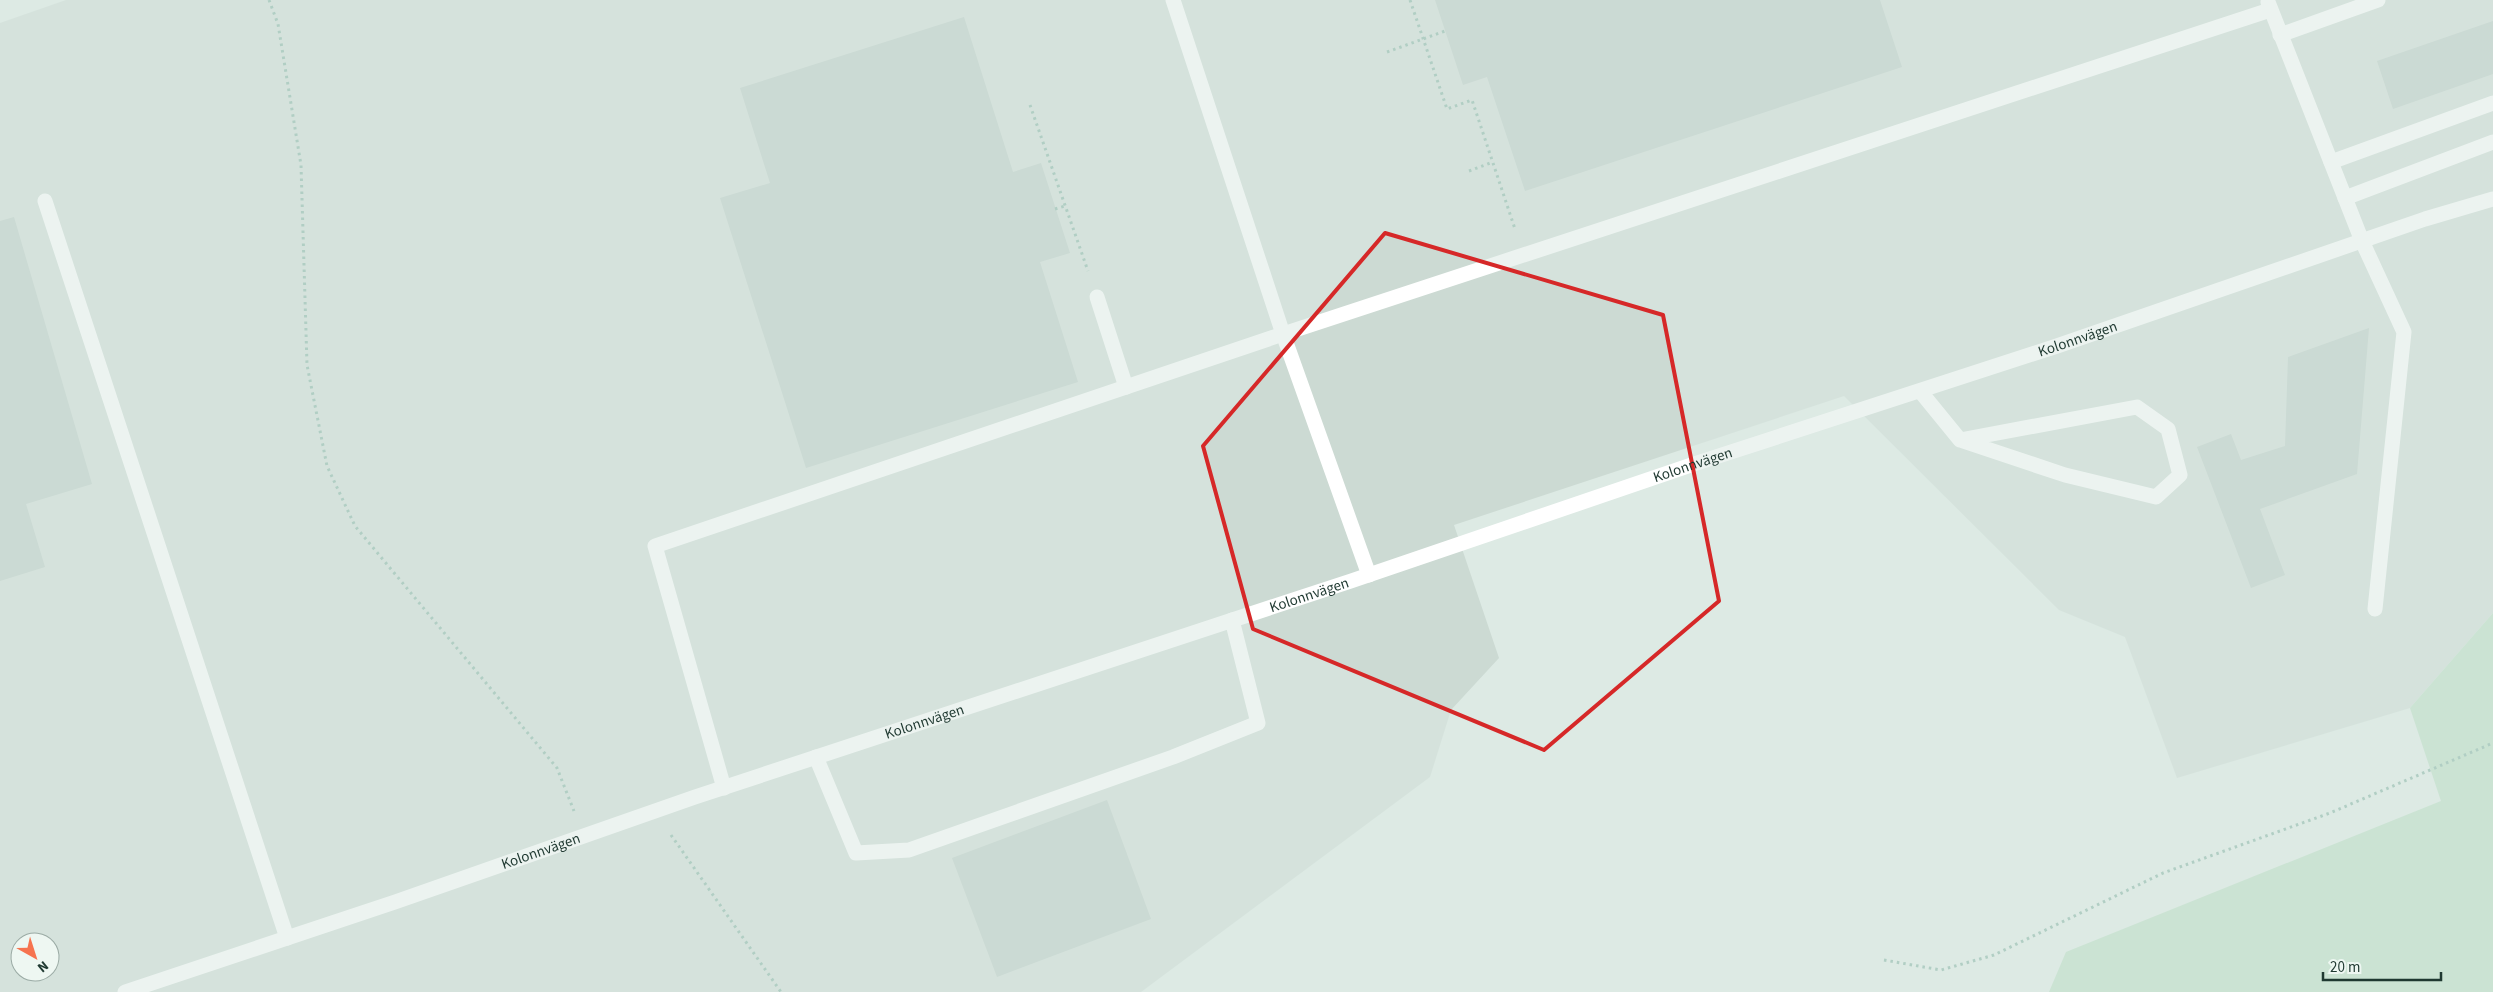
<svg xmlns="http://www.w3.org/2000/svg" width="2493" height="992" viewBox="0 0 2493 992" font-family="'Source Sans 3',sans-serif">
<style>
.built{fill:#ccdad3;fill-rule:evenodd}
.green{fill:#b5dcbe}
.building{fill:#b6c7c0}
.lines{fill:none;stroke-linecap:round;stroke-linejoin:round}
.path{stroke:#7dae9d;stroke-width:3;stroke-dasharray:2.5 4;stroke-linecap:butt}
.lane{stroke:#fff;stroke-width:15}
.street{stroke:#fff;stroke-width:15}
.marked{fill:none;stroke:#d62828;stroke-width:4;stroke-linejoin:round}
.labels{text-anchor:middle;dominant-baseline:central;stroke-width:5;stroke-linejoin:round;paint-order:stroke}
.street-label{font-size:15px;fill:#1f3931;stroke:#eef7f2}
</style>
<rect width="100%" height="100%" fill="#ddeae4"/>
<!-- built -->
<path class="built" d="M66,0H2493V613L2410,708L2177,778L2125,637L2059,610L1844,396L1454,525L1499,658L1451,710L1430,777L1141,992H0V23ZM20,942H50V972H20Z"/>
<!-- green -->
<path class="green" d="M2493,613V992H2049L2066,952L2441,801L2410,708Z"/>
<!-- building -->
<g class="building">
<path d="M1435,0H1880L1902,67L1525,191L1487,77L1463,85Z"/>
<path d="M964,17L1013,172L1041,163L1070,253L1040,262L1078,382L806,468L720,198L770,183L740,88Z"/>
<path d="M2493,21V74L2393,109L2377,61Z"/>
<path d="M14,217L92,484L26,504L45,567L0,581V221Z"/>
<path d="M2369,328L2357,474L2260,509L2285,575L2251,588L2197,447L2231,434L2241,460L2285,446L2288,357Z"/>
<path d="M1107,800L1151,919L997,977L952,858Z"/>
</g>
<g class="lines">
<!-- path -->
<g class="path">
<path d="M269,0L278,24L301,165L307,365L327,466L355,526L557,768L574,811"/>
<path d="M1410,0L1447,109L1472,100L1515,229"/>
<path d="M1387,52L1445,31"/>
<path d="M1030,105L1088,271"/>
<path d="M1469,171L1493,162"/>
<path d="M1055,209L1065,206"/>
<path d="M671,835L781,992"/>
<path d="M1884,960L1941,970L1994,955L2163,873L2330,813L2493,743"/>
</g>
<!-- lane -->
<g class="lane">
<path d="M1173,0L1283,334L1369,575"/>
<path d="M2268,2L2362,241L2404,332L2375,609"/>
<path d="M2280,35L2378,0"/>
<path d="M2331,162L2493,103"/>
<path d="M2345,198L2493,142"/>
<path d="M45,201L287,938"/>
<path d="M1097,297L1126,387"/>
<path d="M1920,391L1960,440L2065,475L2156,497L2180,475L2168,429L2137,407L1960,440"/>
<path d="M816,757L856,853L909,850L1173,757L1258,723L1232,620"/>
<path d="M724,788L655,546L1283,334L2270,10"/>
</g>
<!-- street -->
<path class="street" id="s1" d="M125,992L395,902L695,797L1351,581L1697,463L2057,346L2425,219L2493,199"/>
</g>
<!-- marked area -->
<path d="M0 0H2493V992H0ZM1385,233L1663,315L1719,601L1544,750L1253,629L1203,446Z" fill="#ddeae4" fill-opacity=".55" fill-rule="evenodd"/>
<path class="marked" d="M1385,233L1663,315L1719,601L1544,750L1253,629L1203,446Z"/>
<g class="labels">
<!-- street labels -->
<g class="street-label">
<text stroke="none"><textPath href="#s1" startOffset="2059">Kolonnvägen</textPath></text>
<text stroke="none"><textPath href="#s1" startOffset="1654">Kolonnvägen</textPath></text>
<text stroke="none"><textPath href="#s1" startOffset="1249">Kolonnvägen</textPath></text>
<text stroke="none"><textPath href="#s1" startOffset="844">Kolonnvägen</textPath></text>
<text stroke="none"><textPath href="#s1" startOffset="439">Kolonnvägen</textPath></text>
</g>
</g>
<!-- north arrow -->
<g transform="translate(35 957) rotate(141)"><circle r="24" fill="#eef7f2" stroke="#9baba5"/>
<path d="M0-4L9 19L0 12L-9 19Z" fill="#f6734f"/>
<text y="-8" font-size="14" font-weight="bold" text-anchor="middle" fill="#1f3931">N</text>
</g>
<!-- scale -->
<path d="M2323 972v8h118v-8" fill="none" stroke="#1f3931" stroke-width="2.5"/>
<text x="2330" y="972" font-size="15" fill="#1f3931" stroke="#eef7f2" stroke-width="4" paint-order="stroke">20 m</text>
</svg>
